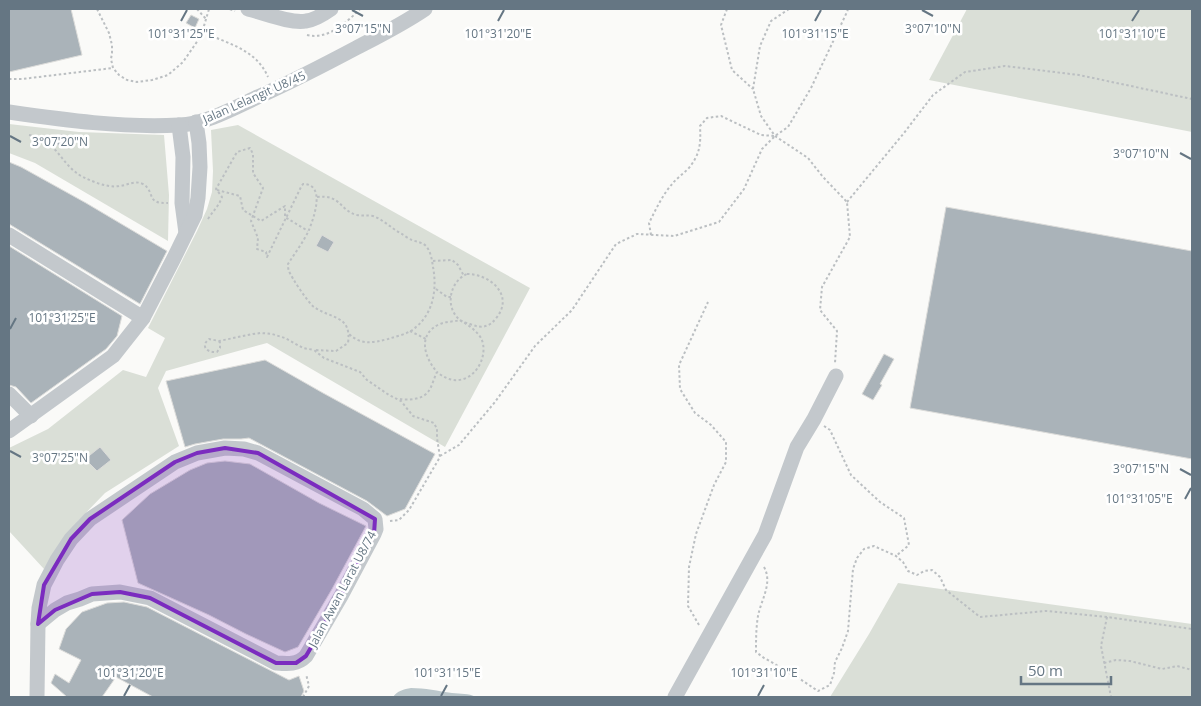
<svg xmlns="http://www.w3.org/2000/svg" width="1201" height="706" viewBox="0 0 1201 706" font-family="'Open Sans',sans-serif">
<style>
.green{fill:#dadfd7}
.water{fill:#bbc7cb}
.building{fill:#aab3b9;stroke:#dcdcda}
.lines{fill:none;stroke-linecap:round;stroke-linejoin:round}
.path{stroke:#bbbfc2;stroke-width:2;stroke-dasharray:2.5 2.5;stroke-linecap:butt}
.minor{stroke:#c3c8cc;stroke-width:15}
.marked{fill:#7b2cbf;fill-opacity:0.2;stroke:#7b2cbf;stroke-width:4;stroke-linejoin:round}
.ticks{fill:none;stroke:#657683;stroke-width:2}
.labels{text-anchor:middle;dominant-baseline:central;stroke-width:5;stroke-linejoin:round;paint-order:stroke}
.street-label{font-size:12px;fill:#657683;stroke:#fff}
.ticks-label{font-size:12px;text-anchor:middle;fill:#657683;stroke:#fff;stroke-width:5;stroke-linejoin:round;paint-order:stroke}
</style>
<rect width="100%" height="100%" fill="#fafaf8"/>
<!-- green -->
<g class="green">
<path d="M967,9H1192V132L929,80Z"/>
<path d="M9,124L79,132L164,135L169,195L168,241L35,163L9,153Z"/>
<path d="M238,125L530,288L445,447L267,343L166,371L158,388L179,446L105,493L78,521L44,569L9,531V448L48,429L123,370L146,377L165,338L148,328L197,231L207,209L212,192L213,171L211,130Z"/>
<path d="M898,583L1192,624V697H830L869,634Z"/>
</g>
<!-- water -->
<path class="water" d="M411,688C425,688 438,691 452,693C461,694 468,693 476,697H393C397,691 404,689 411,688Z"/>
<!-- building -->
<g class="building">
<path d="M9,9H71L82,55L9,72Z"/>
<path d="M191,15L199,19L195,28L186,23Z"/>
<path d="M62,134L68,143L60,148L53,139Z"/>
<path d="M9,162L21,167L86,203L167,251L140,304L9,224Z"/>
<path d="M946,207L1192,251V459L910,408Z"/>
<path d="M322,235L334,242L328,252L316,246Z"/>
<path d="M9,246L122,316L117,336L106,349L31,403L16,387L9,385Z"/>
<path d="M884,354L894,359L880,384L882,385L873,400L862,394Z"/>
<path d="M265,360L323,393L435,454L405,509L387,516L367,501L249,438L241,439H223L195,444L185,447L166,381Z"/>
<path d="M100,447L111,460L97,471L85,459Z"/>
<path d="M225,461L250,464L319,503L366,526L332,589L298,647L285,652L246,634L209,615L138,583L122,520L150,494L190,470L207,463Z"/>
<path d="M124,602L147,607L289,680L299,676L304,691L301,697H153L116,677L102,697H67L51,683L55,674L69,683L81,660L59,649L66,629L82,612L107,603Z"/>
</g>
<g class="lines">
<!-- path -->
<g class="path">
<path d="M97,9L109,33L112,45V53L111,59L113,68L119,75L127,80L137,82L152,80L168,75L183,62L201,36L209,9"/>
<path d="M197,9L206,19"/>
<path d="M210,9H229L235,11"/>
<path d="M727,9L721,25L732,70L753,89"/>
<path d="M789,9L771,21L760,46L753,89L761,116L775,136L808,158L823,177L847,202L850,237L822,287L820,310L837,331L835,363"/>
<path d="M203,32C228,44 256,49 268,77"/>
<path d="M307,35C328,40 346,23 360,9"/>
<path d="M9,79H22L113,68"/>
<path d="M29,135C58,140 60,165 83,177C94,182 107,188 120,186C128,185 135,180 143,184C156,192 145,204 168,203"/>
<path d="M217,190L240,196L243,210L261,221L285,206V217L308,231"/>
<path d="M317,197C341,194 340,211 357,215C362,216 367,215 373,216C384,220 392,229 402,234C405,236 409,239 412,240C417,242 422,242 426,246C431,252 432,260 433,267C437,288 434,312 416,327C409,334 397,336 388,339C372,343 361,345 349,334"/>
<path d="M847,202L904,133L933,95L965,72L1005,66L1079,75L1192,99"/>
<path d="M208,219C213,211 219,206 222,197L216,189L237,152L250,148L253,154V173L263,188L251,221L258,238L257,249L266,252L267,257L301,187L303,184C326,184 314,217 309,230C304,241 295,253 288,264C288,266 288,269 289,271C291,277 309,304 314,307C331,319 352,315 348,343L336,351L314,350L324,358L360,372L367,380L389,395L401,401L413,416L434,423L437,429V438L440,457L409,510L399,520L390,521"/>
<path d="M651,235L649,223C656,209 663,194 673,183C677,178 683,174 688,169C700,155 701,144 700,126L707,118L721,116L761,135L775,136"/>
<path d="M433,261L452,260L458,265L464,276"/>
<path d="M467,274C490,274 514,295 497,317C490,327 482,329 470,324C467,323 462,322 460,320C444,307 450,281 467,274Z"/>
<path d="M436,289L447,297H451"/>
<path d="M410,331L426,339"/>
<path d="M219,341L220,343V348L217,352C207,353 200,346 209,339L219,341L253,334L261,333L272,334L285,338L303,348L314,350"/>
<path d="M400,399C408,400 422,400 428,392C432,387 434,378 437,372C424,357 417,334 440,324C447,321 454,322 460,320C468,325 476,330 481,338C489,354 477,379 458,380C451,381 443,377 437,372"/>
<path d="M824,426L830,430L851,475L880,502L904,518L909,545L896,556"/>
<path d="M440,456L459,445L495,402L535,346L572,310L616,244L637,234L674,236L719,222L744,189L762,149L775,136L788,127L811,88L847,12L848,9"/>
<path d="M764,567C773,583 761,600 758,616C756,628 756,640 756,652L764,658L775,664L786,672L794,675L818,691L830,685L834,673L835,662L842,648L848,631L853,569L857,558L864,549L874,546L896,556L903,562L908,571L917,575L924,571L932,570L940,577L946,590L980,617L1046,611L1107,617L1192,629"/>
<path d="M1107,617L1101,646L1111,697"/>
<path d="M699,625L688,606L689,567L696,534L714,485L726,462V442L711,425L695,413L680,389L679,365L708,302"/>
<path d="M1104,663L1116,660L1130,661L1162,669L1177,666L1192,670"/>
<path d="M303,697L309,686L306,674"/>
</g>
<!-- minor -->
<g class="minor">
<path d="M248,9C264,13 291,24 306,21C315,20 324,14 331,9"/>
<path d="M9,112C65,120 122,128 179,125C206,124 236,107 260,96C293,81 324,65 356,48C379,36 403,24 425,9"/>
<path d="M179,125L183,157L182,203L186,233"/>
<path d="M9,235L143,318"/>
<path d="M9,394L31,416"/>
<path d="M9,431L113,356L143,318L174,258L195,215L198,198L200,167L199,143L196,122"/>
<path d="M225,448L244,449L258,453L363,509L375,519L376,529L374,534L341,596L306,656C297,665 288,664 276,663L150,598L120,592L92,594L80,599L67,603L55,610L38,624L39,608L44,585L57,560L71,539L90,519L175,462L197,453Z"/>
<path d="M37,697L38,624"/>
<path d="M675,697L765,535L797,447L814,419L836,376"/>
</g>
</g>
<!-- marked area -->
<path class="marked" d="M225,448L258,453L375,519L374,534L341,596L306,656L296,663H276L150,598L120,592L92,594L55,610L38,624L44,585L71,539L90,519L175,462L197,453Z"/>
<!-- ticks -->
<path class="ticks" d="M352,10L363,16M922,10L933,16M181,21L187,10M498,21L504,10M815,21L821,10M1132,21L1139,10M10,136L21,142M1180,153L1191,159M10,329L16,318M10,451L21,457M1180,469L1191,475M1185,499L1191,488M124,696L130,685M441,696L447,685M758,696L764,685"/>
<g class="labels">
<!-- street labels -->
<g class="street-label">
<text transform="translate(254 97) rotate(-24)">Jalan Lelangit U8/45</text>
<text transform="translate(342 589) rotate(-62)">Jalan Awan Larat U8/74</text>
</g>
</g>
<g class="ticks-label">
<text x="363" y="33">3°07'15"N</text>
<text x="933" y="33">3°07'10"N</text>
<text x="181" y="38">101°31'25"E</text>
<text x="498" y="38">101°31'20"E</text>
<text x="815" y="38">101°31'15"E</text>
<text x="1132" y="38">101°31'10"E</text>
<text x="60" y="146">3°07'20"N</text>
<text x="1141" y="158">3°07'10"N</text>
<text x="62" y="322">101°31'25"E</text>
<text x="60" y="462">3°07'25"N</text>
<text x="1141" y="473">3°07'15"N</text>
<text x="1139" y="503">101°31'05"E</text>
<text x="130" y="677">101°31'20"E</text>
<text x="447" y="677">101°31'15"E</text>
<text x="764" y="677">101°31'10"E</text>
</g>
<!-- border -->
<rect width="1201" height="706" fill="none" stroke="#657683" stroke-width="20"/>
<!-- scale -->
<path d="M1021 676v8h90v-8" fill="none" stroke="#657683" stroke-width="2.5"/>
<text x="1028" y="676" font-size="15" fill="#657683" stroke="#ffffff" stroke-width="4" paint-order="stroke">50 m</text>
</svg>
